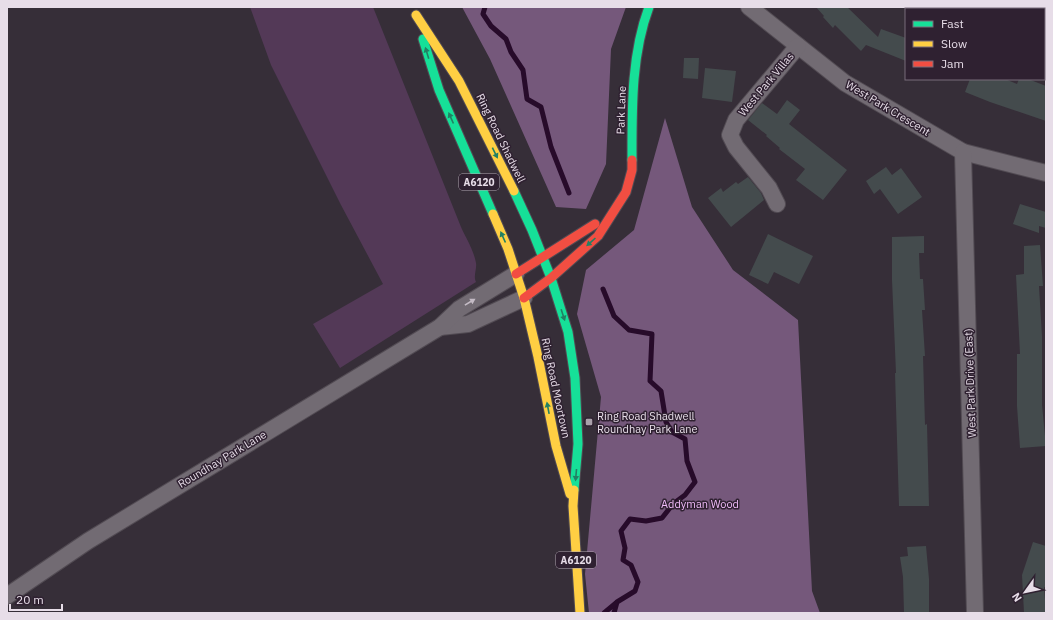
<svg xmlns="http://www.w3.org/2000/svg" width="1053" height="620" viewBox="0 0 1053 620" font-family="'IBM Plex Sans',sans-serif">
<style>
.green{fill:#533957}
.forest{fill:#75587b}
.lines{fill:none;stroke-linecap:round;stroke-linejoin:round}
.stream{stroke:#270b2a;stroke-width:5}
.building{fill:#444b4d}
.street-casing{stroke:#524b53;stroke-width:18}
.fast-casing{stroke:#524b53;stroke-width:11}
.slow-casing{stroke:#524b53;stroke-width:11}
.jam-casing{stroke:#524b53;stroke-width:11}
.street{stroke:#726b73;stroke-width:16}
.fast{stroke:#16e098;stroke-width:9}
.slow{stroke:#ffcf43;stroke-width:9}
.jam{stroke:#f24e42;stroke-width:9}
.oneway{fill:#228064}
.oneway2{fill:#c4bbc5}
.poi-dot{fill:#a9a0aa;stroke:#2f2131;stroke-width:1.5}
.labels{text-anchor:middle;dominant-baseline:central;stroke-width:3;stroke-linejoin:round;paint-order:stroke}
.shield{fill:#2f2131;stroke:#b0a5b1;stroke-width:1}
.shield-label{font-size:10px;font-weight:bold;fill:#e7dde8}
.street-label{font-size:11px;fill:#e7dde8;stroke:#2f2131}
.poi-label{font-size:11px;fill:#e7dde8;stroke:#2f2131;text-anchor:start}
.park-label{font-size:11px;fill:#f0bbf9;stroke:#2f2131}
</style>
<rect width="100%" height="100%" fill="#362e38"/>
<!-- green -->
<path class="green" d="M250,7H373L461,227C466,238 474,251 476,263C477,269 473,276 476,282L340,368L313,324L383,284L341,205L271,65Z"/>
<!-- forest -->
<g class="forest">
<path d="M462,7H626L611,49L606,164L586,209L556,207L490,59Z"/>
<path d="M665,118L692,207L733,270L798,320L812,591L820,613H589L585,574L601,397L577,314L586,270L634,230Z"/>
</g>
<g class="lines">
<!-- stream -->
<g class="stream">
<path d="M485,7L483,14L491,26L506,39L511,52L523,70L527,99L541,107L551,147L569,193"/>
<path d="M603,289L614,316L629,330L652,334L650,381L661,391L666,422L672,432L685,439L687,461L695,482L685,495L673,504L662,518L646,521L630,519L621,531L625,548L623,560L631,565L638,582L635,591L617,602L614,613"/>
<path d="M604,613L616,603"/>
</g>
</g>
<!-- building -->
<g class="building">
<path d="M816,7H847L878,37L881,29L906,38V61L866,45L861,51L835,25L833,28L823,17L824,16Z"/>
<path d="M684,58H699L698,79L683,78Z"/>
<path d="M705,68L736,71L732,102L702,98Z"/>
<path d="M970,79H1005L1017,84L1019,79H1028L1046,86V121L990,102L965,92Z"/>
<path d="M787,100L800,110L789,124L847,170L823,200L796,180L805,169L779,149L780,148L766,136L767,135L748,120L762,103L777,114Z"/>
<path d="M886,167L892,175L901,168L922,197L898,214L880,189L874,194L866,181Z"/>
<path d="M748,177L761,193L764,200L731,227L708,198L721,188L723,192L736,182L738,184Z"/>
<path d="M1020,204L1046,212V228L1039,226V233L1013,224Z"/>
<path d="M768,234L813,256L799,284L774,272L768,284L749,275Z"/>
<path d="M924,236V253H919L920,279H923L925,310H922L925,356H923L925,425L927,424L929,506H899L895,373H896L892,280V237Z"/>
<path d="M1040,245L1043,286H1039L1042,336V405L1046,446L1020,448L1017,406V354H1020L1016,275L1024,274V246Z"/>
<path d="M1033,542L1046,546V588L1044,587L1046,613H1024L1022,575Z"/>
<path d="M926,546L929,579V613H904L903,577L900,557L908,556L907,547Z"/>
</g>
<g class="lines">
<defs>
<g id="street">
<path d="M749,7L845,83L963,152L1046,173"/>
<path d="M963,152L975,613"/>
<path d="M777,204L769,188L736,147L730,135L736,120L798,46"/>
<path d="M440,327L468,324L524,298"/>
<path d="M7,596L88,541L440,327L459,309L516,274"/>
</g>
<g id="fast">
<path d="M423,39L439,90L493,214"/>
<path d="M632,160C632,109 631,55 649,7"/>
<path d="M514,191L532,230L551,278L568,332L575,378L578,444L574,490"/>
</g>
<g id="slow">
<path d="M416,15L459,81L514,191"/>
<path d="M493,214L508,249L524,298L538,357L556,446L570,494"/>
<path d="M574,490L573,506L580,613"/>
</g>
<g id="jam">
<path d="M516,274L595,224"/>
<path d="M524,298L551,278L598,236L626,192L632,170V160"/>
</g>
</defs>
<!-- street casing -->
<use href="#street" class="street-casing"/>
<!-- fast casing -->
<use href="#fast" class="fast-casing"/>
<!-- slow casing -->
<use href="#slow" class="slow-casing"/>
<!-- jam casing -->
<use href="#jam" class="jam-casing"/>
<!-- street -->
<use href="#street" class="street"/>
<!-- fast -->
<use href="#fast" class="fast"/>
<!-- slow -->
<use href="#slow" class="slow"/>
<!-- jam -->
<use href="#jam" class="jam"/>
</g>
<!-- one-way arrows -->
<defs><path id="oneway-solid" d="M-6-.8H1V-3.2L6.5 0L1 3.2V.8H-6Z"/></defs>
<g class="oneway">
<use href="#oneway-solid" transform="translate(427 53) rotate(-107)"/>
<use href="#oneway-solid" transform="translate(451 118) rotate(-114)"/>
<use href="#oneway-solid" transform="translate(495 153) rotate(64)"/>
<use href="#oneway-solid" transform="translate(503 237) rotate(-114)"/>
<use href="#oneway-solid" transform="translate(591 242) rotate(138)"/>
<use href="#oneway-solid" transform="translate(563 315) rotate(72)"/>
<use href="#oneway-solid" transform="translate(548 408) rotate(-101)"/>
<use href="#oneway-solid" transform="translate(576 475) rotate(95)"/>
</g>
<use class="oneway2" href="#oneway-solid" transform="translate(470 302) rotate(-31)"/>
<!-- markers -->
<rect class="poi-dot" x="585" y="418" width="8" height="8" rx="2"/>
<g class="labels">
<!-- shield labels -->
<g class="shield">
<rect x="459" y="174" width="40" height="16" rx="3"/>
<rect x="556" y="552" width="40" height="16" rx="3"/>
</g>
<g class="shield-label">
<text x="479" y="182">A6120</text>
<text x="576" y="560">A6120</text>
</g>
<!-- street labels -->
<g class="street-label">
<text transform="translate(766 84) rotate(-50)">West Park Villas</text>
<text transform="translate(888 108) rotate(31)">West Park Crescent</text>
<text transform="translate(621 110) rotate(-88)">Park Lane</text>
<text transform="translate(501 138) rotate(64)">Ring Road Shadwell</text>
<text transform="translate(970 383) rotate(-92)">West Park Drive (East)</text>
<text transform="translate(556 388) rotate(78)">Ring Road Moortown</text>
<text transform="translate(222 459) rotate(-31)">Roundhay Park Lane</text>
</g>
<!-- poi labels -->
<g class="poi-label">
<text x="597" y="416">Ring Road Shadwell<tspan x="597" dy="13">Roundhay Park Lane</tspan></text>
</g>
<!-- park labels -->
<g class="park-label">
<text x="700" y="504">Addyman Wood</text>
</g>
</g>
<!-- border -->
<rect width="1053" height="620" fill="none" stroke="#e7dde8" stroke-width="16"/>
<!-- legend -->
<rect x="905" y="8" width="140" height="72" fill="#2f2131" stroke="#796c7a"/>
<rect x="913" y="21" width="20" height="6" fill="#16e098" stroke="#796c7a"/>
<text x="941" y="28" font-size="12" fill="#e7dde8">Fast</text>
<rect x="913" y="41" width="20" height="6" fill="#ffcf43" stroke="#796c7a"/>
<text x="941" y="48" font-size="12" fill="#e7dde8">Slow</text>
<rect x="913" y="61" width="20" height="6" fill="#f24e42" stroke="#796c7a"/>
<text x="941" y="68" font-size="12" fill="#e7dde8">Jam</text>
<!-- north arrow -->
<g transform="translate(1025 592) rotate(237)" stroke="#2f2131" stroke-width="3" paint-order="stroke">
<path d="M0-3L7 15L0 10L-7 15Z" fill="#e7dde8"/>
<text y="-6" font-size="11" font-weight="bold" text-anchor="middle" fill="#e7dde8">N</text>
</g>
<!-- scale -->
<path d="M10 604v6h52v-6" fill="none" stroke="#e7dde8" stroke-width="2"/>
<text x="16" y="604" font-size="12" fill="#e7dde8" stroke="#2f2131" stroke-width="3" paint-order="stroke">20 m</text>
</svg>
